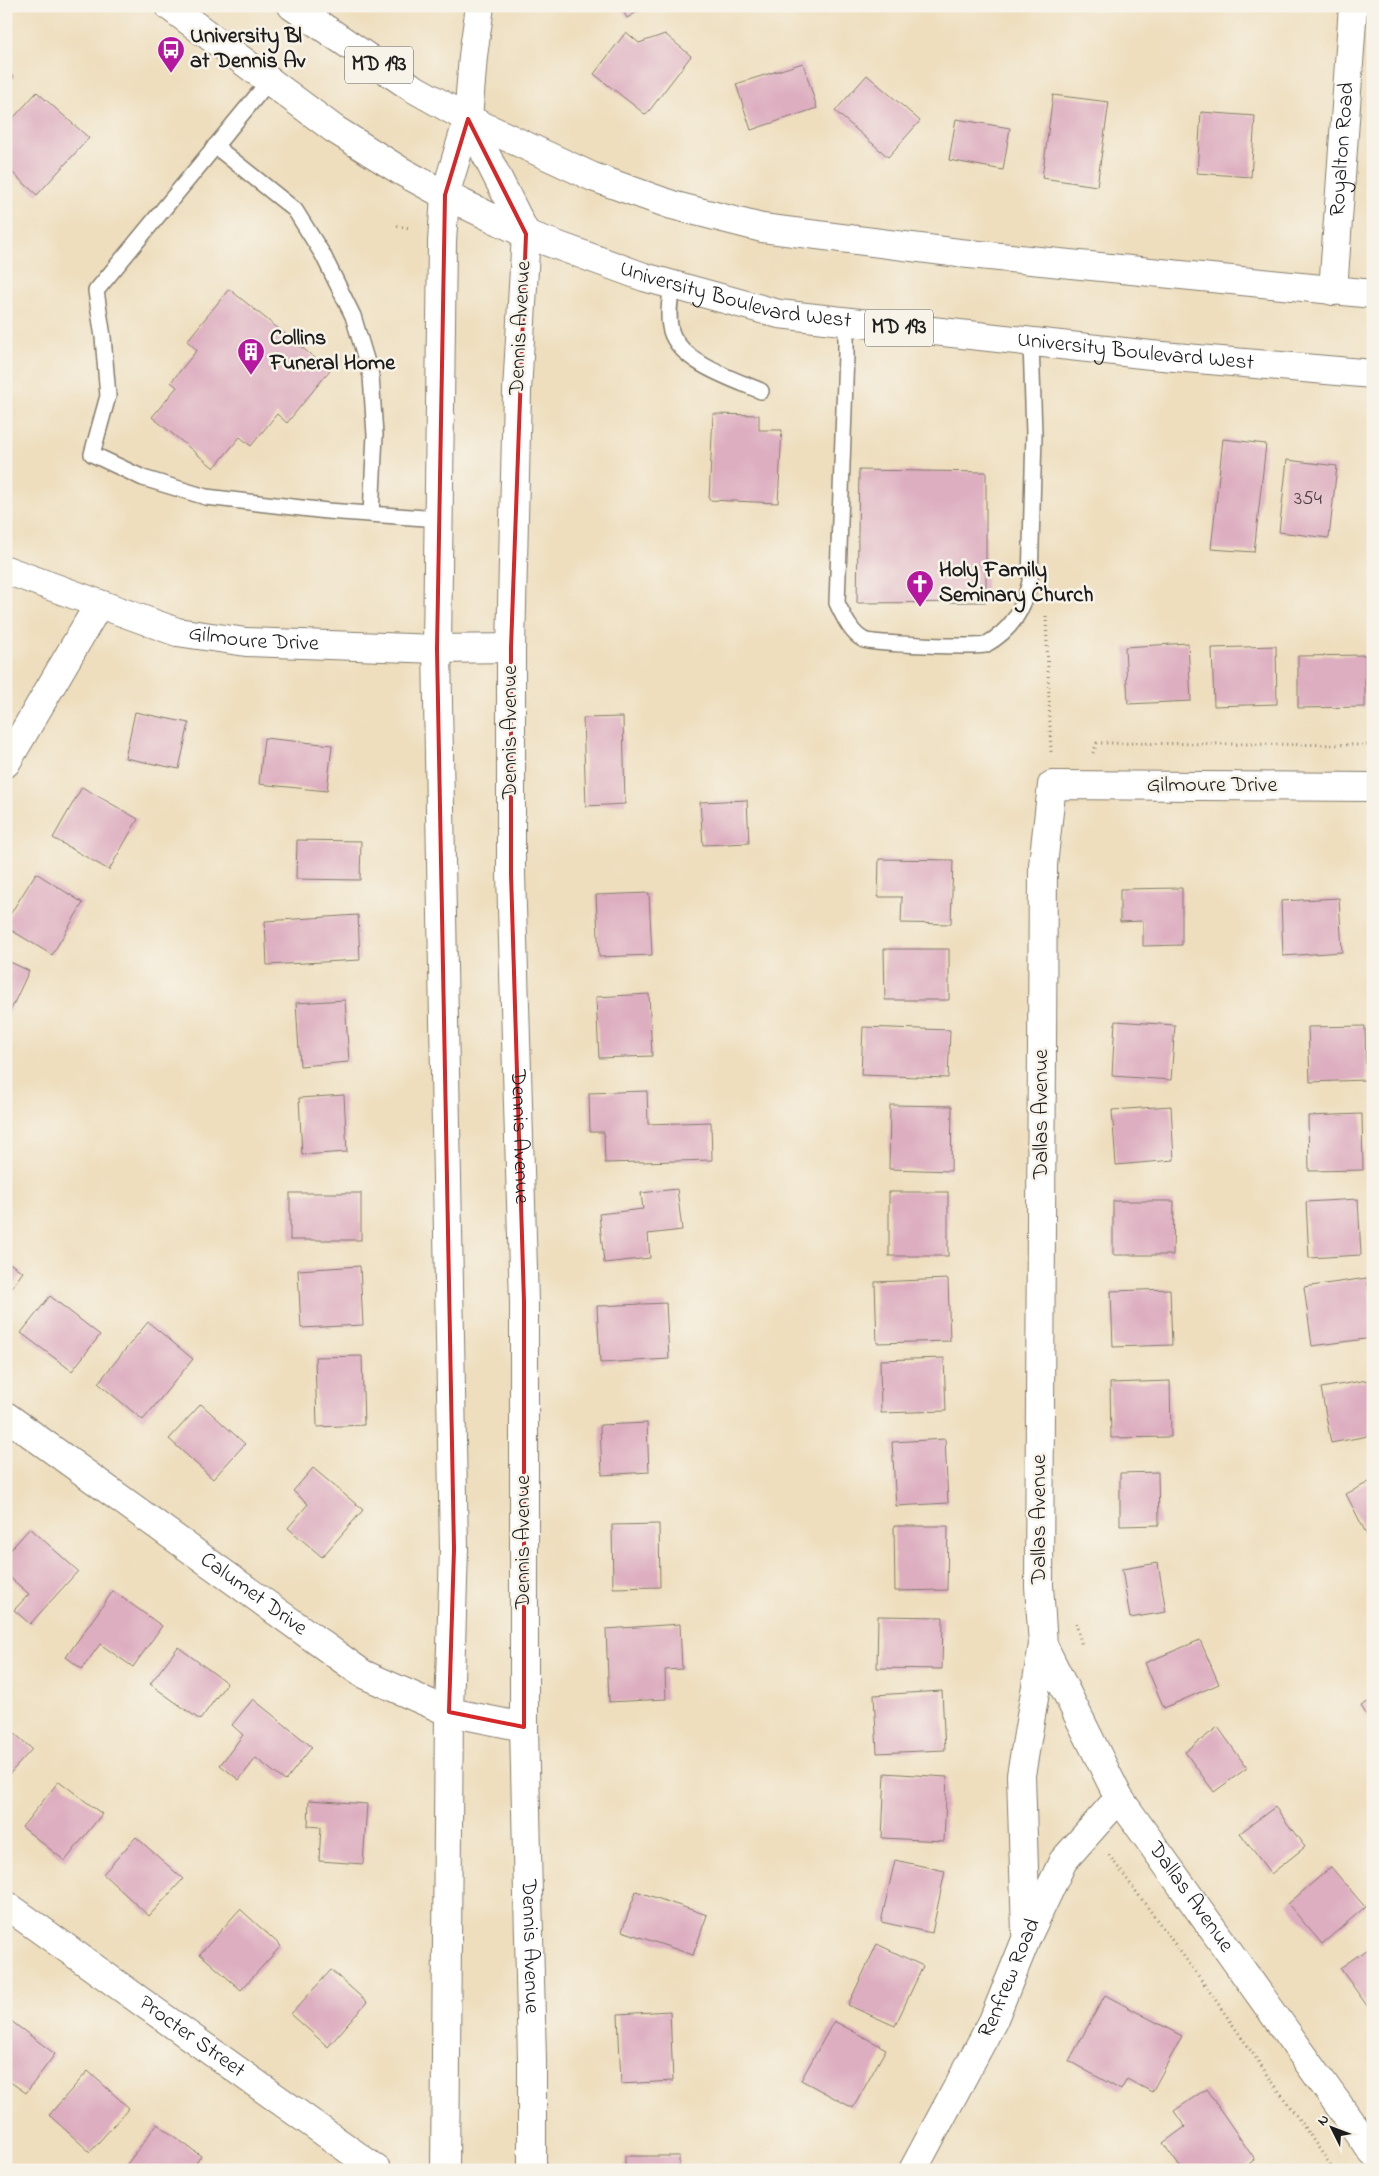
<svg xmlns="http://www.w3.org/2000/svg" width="1379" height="2176" viewBox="0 0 1379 2176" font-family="'Indie Flower',sans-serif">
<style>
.building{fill:#ddadc0}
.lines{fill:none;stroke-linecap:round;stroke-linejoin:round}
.lane-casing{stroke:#857d6d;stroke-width:18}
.street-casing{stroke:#857d6d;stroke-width:30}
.secondary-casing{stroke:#857d6d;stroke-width:30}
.primary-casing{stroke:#857d6d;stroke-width:30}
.path{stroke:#857d6d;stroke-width:3;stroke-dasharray:1 4;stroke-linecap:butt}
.lane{stroke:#fff;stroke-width:15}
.street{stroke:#fff;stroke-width:28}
.secondary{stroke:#fff;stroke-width:28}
.primary{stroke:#fff;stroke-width:28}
.marked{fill:none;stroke:#d62828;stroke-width:4;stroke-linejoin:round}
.labels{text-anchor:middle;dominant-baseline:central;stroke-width:5;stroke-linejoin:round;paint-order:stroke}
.number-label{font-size:20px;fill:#4c4045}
.shield{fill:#f7f3e8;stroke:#5e5c59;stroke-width:1}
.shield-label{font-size:21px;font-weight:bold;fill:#1c1c1c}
.poi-label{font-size:22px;font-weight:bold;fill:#1c1c1c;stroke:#f7f3e8;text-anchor:start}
.street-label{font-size:22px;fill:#1c1c1c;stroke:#f7f3e8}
</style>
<rect width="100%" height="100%" fill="#f7f3e8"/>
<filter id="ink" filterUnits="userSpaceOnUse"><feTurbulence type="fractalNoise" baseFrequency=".02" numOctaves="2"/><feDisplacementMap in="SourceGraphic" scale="10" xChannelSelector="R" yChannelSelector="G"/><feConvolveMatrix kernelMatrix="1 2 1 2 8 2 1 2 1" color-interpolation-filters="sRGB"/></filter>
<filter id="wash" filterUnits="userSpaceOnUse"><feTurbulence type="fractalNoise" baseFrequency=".0096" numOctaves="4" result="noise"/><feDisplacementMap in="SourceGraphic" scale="20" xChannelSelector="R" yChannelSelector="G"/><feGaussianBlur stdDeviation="1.12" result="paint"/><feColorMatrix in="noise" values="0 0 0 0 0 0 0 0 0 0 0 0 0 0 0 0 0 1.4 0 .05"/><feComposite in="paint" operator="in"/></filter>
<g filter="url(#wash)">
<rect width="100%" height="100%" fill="#eedebe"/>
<g id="blocks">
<!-- building -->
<g class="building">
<path d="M620,6H647L627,18Z"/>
<path d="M626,32L639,43L665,34L691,56L646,115L594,74Z"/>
<path d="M803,63L817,108L751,130L736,84Z"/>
<path d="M6,70L14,77L6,86Z"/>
<path d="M867,75L920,121L888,157L835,111Z"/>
<path d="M37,92L89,138L37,195L6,167V126Z"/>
<path d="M1053,95L1109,102L1097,186L1042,178Z"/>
<path d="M1201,112L1255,116L1251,177L1197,173Z"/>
<path d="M956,119L1010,128L1003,170L949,160Z"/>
<path d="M229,289L330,370L287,423L277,414L251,446L240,437L214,468L152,417L177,387L171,382L197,350L187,341Z"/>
<path d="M713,414L759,415V430H782L778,503L709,500Z"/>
<path d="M1223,439L1266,444L1254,552L1211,549Z"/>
<path d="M1287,460L1337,466L1329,538L1279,532Z"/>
<path d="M859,470L986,472V602L857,603Z"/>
<path d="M1188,643L1191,701L1128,704L1125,647Z"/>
<path d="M1276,646L1277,704L1214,706L1212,648Z"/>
<path d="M1365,655V707L1298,708V656Z"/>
<path d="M135,712L189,723L179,769L125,758Z"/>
<path d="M623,717L625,804L586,806L583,718Z"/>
<path d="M264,738L332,745L327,791L259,784Z"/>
<path d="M82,787L138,819L109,870L53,838Z"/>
<path d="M747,800L749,843L703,845L700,802Z"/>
<path d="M297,840L361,841L360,880L296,879Z"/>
<path d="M879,859L953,860L951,924L901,923L902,897H878Z"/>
<path d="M36,873L83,903L52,955L6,927V921Z"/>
<path d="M1182,888V945L1143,946V921L1120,922V889Z"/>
<path d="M649,893L652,955L599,957L596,895Z"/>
<path d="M1339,898L1342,952L1283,956L1281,901Z"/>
<path d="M358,915L360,960L267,965L265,921Z"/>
<path d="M884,949H949V1000H885Z"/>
<path d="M6,960L29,971L6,1020Z"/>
<path d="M649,994L652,1056L599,1058L596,997Z"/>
<path d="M345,1000L349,1062L300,1066L296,1003Z"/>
<path d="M1115,1021L1175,1025L1171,1080L1112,1076Z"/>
<path d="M1365,1026L1366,1080L1310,1082L1308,1027Z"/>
<path d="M863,1027L950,1030L948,1078L861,1075Z"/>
<path d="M647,1091L648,1124L711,1122L712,1160L605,1163L604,1132H590L589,1093Z"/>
<path d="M344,1095L347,1152L302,1155L299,1098Z"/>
<path d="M890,1105L952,1106L951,1171L889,1169Z"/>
<path d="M1171,1106L1174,1160L1116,1165L1112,1110Z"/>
<path d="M1362,1114L1363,1170L1309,1171L1308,1116Z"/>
<path d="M677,1189L682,1230L648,1234L650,1258L604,1263L599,1214L643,1209L641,1193Z"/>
<rect x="889" y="1192" width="59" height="64"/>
<rect x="290" y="1193" width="71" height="47"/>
<path d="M1358,1199L1361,1255L1309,1258L1306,1202Z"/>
<path d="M1113,1201H1174L1173,1255H1113Z"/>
<path d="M6,1261L23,1272L6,1295Z"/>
<path d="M360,1266L363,1325L301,1328L298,1270Z"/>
<path d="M1367,1278L1373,1320V1338L1312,1346L1304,1287Z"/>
<path d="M948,1279L950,1341L877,1343L875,1282Z"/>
<path d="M1170,1289L1172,1345L1113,1347L1111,1291Z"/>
<path d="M50,1296L100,1335L72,1371L21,1333Z"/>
<path d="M666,1303L669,1359L600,1363L597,1306Z"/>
<path d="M148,1322L193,1359L143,1420L98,1383Z"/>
<path d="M362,1356L364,1425L317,1427L315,1357Z"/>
<path d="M944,1358L946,1411L881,1413L880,1360Z"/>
<path d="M1373,1379V1435L1331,1443L1321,1388Z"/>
<path d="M1170,1381L1171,1437L1111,1438L1110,1383Z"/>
<path d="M201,1404L245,1444L213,1479L169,1439Z"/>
<path d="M647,1423L649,1472L602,1475L600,1425Z"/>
<path d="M945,1439L948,1503L896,1506L892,1442Z"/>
<path d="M313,1468L363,1510L322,1557L288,1528L308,1504L293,1491Z"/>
<path d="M1158,1472L1159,1525L1120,1526V1473Z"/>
<path d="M1373,1480V1540L1370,1541L1346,1494Z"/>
<path d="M659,1524L660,1587L613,1588L612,1525Z"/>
<path d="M894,1526H948L947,1590L895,1591Z"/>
<path d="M30,1528L78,1571L30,1624L14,1610L29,1594L6,1574V1555Z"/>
<path d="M1158,1563L1166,1612L1130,1618L1122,1569Z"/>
<path d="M113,1591L162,1626L133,1667L100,1644L82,1669L66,1657Z"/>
<path d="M878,1616L943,1617L942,1669L877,1668Z"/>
<path d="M680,1624L682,1669L665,1670L666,1699L609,1702L606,1629Z"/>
<path d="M1200,1640L1219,1684L1164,1708L1145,1663Z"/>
<path d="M178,1647L227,1683L200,1720L150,1684Z"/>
<path d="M942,1691L945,1750L877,1753L874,1695Z"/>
<path d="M253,1699L312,1747L285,1781L256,1758L239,1780L220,1765L243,1735L232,1725Z"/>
<path d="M1373,1699V1725L1361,1706Z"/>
<path d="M6,1726L32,1749L6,1778Z"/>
<path d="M1218,1727L1247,1768L1214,1792L1185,1752Z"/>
<path d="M885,1773L947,1777L944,1841L882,1838Z"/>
<path d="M59,1781L102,1814L65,1861L22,1827Z"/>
<path d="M309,1800L367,1804L363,1864L319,1861L321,1827L308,1826Z"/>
<path d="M1275,1807L1305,1847L1271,1874L1240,1833Z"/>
<path d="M136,1837L183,1879L149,1916L103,1874Z"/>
<path d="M895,1860L945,1871L932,1933L881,1922Z"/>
<path d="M1331,1867L1365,1907L1322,1944L1288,1904Z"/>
<path d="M636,1891L707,1915L693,1955L622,1931Z"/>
<path d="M240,1909L281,1946L241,1990L200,1954Z"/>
<path d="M877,1944L923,1966L895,2026L848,2005Z"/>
<path d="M1373,1945V2014L1340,1968Z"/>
<path d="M331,1970L367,2002L328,2047L291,2014Z"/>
<path d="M1105,1995L1182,2036L1152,2092L1127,2079L1121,2090L1069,2061Z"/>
<path d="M670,2011L673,2081L621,2084L618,2014Z"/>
<path d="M11,2021L55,2054L26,2093L6,2079V2027Z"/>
<path d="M834,2021L886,2049L853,2108L801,2080Z"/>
<path d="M88,2071L129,2108L90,2152L49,2115Z"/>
<path d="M1206,2089L1255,2160L1241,2170H1182L1163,2143L1185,2127L1174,2111Z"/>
<path d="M157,2124L201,2156L191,2170H129L125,2167Z"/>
<rect x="625" y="2156" width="54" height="14"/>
</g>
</g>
</g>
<g filter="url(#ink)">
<use href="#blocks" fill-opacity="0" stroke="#857d6d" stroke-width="1"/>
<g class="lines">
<defs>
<g id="lane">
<path d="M269,81L96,291L103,337L108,396L92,454L143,478L206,497L327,511L439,519"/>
<path d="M215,146L295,210L323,255L353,316L371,376L375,435L371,514"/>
<path d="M672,285C670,299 667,317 671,331C681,363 733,379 761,391"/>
<path d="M846,322V354L837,603C843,615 851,634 864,640C872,644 980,648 985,645C1012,630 1023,610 1030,582L1034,434L1031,342"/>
</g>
<g id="street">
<path id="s1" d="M1333,291L1353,6"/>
<path id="s2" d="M6,570L177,632L246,642L437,649L511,648"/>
<path d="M6,763L99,604"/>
<path id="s3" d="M1373,787L1052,785L1043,865L1039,1586L1043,1645L1119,1798L1373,2153"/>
<path id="s4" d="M6,1416L363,1674L449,1712L524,1727"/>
<path id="s5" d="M6,1905L377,2170"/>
<path d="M1026,1932L1021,1775L1043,1645"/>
<path id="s6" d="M913,2170L993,2021L1027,1937L1063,1861L1119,1798"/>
</g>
<g id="secondary">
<path id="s7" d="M468,119L526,234L517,391L511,648V874L524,1302V1727L532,2061V2170"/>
<path d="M445,2170L449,1712L454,1549L437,649L442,242L445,195L468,119L473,56L480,6"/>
</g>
<g id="primary">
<path id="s8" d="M169,6L334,129L401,171L445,195L526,234L644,277L779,314L1151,355L1373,374"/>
<path d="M292,6L411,87L468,119L593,177L672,205L762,228L959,253L1373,294"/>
</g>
</defs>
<!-- lane casing -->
<use href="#lane" class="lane-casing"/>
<!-- street casing -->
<use href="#street" class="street-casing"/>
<!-- secondary casing -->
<use href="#secondary" class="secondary-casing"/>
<!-- primary casing -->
<use href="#primary" class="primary-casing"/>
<!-- path -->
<g class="path">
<path d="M397,226L410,228"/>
<path d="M1046,616L1051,752"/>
<path d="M1093,753L1097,743L1373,745"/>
<path d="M1076,1623L1082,1646"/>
<path d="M1109,1855L1205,1985L1334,2170"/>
</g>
<!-- lane -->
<use href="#lane" class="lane"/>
<!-- street -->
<use href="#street" class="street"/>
<!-- secondary -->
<use href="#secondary" class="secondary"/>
<!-- primary -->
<use href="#primary" class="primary"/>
</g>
</g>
<!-- marked area -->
<path class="marked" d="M468,119L526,234L511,648V874L524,1302V1727L449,1712L454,1549L437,649L445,195Z"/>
<!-- icons -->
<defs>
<symbol id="bus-pin" viewBox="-11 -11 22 30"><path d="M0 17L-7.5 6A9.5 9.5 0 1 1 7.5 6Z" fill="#b5179e" stroke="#f7f3e8"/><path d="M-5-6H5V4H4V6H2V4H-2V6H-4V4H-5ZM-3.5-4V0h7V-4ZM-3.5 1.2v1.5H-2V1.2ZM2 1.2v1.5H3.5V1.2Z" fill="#fff"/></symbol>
<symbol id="building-pin" viewBox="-11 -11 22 30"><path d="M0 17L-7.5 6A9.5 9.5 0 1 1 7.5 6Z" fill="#b5179e" stroke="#f7f3e8"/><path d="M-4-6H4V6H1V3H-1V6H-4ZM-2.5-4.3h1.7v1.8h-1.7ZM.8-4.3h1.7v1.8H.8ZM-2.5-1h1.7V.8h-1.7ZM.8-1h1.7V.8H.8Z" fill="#fff"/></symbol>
<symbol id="church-pin" viewBox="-11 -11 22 30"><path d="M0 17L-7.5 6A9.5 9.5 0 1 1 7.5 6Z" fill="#b5179e" stroke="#f7f3e8"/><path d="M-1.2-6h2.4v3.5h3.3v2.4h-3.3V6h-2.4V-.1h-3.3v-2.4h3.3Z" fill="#fff"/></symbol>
</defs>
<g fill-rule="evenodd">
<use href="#bus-pin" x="155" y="34" width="32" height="43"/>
<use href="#building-pin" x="235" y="336" width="32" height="43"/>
<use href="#church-pin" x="904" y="568" width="32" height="43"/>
</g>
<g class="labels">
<!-- number labels -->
<g class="number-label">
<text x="1308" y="499">354</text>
</g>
<!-- shield labels -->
<g class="shield">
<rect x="345" y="46.5" width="68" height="37" rx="4"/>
<rect x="865" y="309.5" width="68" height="37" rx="4"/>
</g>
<g class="shield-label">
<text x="379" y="65">MD 193</text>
<text x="899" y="328">MD 193</text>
</g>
<!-- poi labels -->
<g class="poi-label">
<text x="190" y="37">University Bl<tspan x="190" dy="25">at Dennis Av</tspan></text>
<text x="270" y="339">Collins<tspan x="270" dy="25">Funeral Home</tspan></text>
<text x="939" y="571">Holy Family<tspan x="939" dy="25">Seminary Church</tspan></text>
</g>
<!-- street labels -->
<g class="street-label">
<text stroke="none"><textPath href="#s1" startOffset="142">Royalton Road</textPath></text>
<text stroke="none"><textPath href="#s8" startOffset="644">University Boulevard West</textPath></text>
<text transform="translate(521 328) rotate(-87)">Dennis Avenue</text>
<text stroke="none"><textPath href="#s8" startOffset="1049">University Boulevard West</textPath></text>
<text stroke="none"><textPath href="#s2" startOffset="259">Gilmoure Drive</textPath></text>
<text transform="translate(511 732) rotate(-90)">Dennis Avenue</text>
<text x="1212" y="786">Gilmoure Drive</text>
<text transform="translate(1042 1114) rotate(-90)">Dallas Avenue</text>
<text stroke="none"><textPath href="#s7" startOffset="1032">Dennis Avenue</textPath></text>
<text transform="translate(1040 1519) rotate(-90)">Dallas Avenue</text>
<text transform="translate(524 1542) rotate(-90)">Dennis Avenue</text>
<text stroke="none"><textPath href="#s4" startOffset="305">Calumet Drive</textPath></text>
<text stroke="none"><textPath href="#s3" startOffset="1475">Dallas Avenue</textPath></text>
<text stroke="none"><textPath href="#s7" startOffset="1842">Dennis Avenue</textPath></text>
<text stroke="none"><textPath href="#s6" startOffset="215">Renfrew Road</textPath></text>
<text stroke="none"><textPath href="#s5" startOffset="228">Procter Street</textPath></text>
</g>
</g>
<!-- margin -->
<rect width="1379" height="2176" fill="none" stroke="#f7f3e8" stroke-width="25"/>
<!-- north arrow -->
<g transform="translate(1332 2128) rotate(312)" stroke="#f7f3e8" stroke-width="4" paint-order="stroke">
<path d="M0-4L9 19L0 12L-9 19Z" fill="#1c1c1c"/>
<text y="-8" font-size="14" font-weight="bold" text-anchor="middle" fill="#1c1c1c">N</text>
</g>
</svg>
